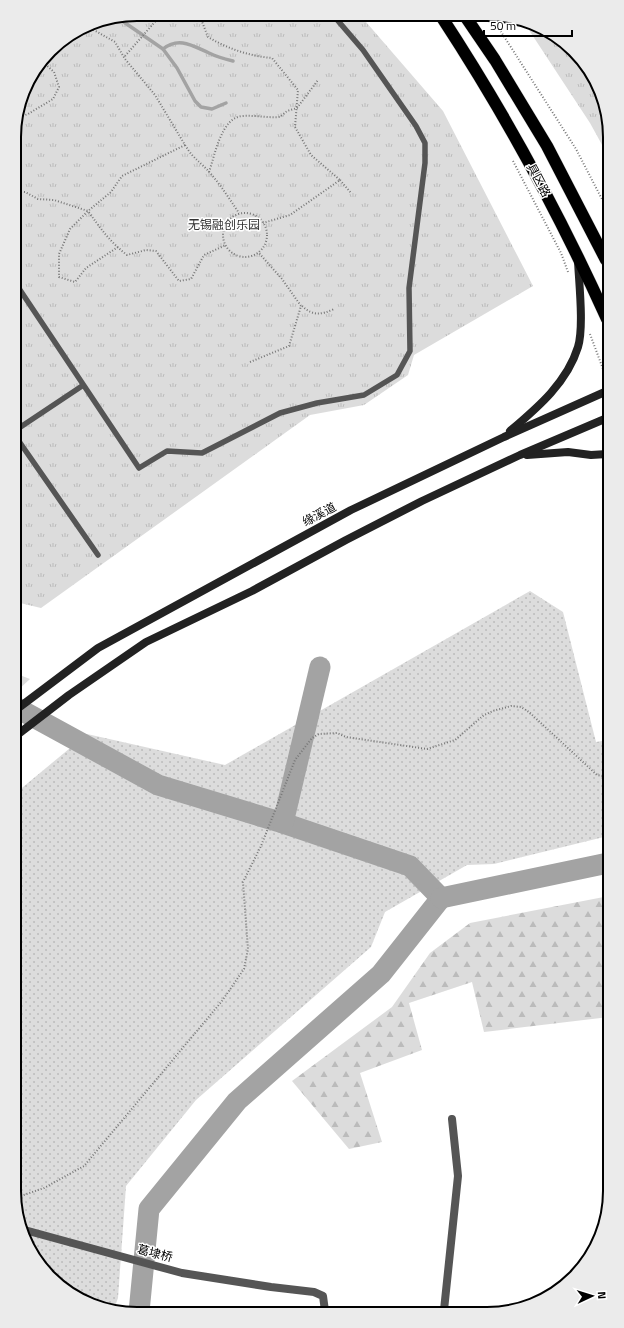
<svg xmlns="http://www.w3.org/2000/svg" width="624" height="1328" viewBox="0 0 624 1328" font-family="'Titillium Web','Noto Sans SC',sans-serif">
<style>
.forest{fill:url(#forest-firs)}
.park{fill:url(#park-tufts)}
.garden{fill:url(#garden-dots)}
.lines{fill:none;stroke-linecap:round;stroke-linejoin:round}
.stream{stroke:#a3a3a3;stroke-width:3.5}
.river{stroke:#a3a3a3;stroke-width:21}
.highway-casing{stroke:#dbdbdb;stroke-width:13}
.path{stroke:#777;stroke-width:2;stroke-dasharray:1 2;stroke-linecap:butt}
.lane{stroke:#555;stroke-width:5.5}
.street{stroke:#555;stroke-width:8}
.secondary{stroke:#222;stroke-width:8}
.highway{stroke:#000;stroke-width:12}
.labels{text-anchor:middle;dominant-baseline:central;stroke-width:3;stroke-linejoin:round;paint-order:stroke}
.street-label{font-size:12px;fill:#000;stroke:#fff}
.park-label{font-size:12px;fill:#333;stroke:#fff}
.rim{fill:none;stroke:#000;stroke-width:2}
</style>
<defs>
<pattern id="forest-firs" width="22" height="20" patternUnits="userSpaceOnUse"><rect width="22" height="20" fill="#dcdcdc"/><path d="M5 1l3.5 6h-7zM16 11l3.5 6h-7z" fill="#bbb"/></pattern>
<pattern id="park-tufts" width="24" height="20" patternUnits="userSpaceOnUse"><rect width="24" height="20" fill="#dcdcdc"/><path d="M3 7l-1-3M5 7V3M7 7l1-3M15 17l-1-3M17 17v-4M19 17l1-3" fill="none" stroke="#bbb"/></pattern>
<pattern id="garden-dots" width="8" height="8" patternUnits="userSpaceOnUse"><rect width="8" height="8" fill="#dcdcdc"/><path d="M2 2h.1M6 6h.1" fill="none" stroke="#bbb" stroke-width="1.8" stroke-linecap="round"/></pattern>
</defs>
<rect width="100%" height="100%" fill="#fff"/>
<!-- forest -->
<path class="forest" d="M609,896V1017L484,1032L472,982L409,1003L422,1050L360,1073L382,1142L349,1149L292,1081L392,1007L430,953L470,923Z"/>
<!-- park -->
<g class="park">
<path d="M137,14L360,15L443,111L533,286L414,355L408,375L364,405L310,415L41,608L16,602L15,122L27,83L56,45L90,23Z"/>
<path d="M525,24L568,45L589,69L606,105V152L590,123Z"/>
<path d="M17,674L30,679L17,691Z"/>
</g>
<!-- garden -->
<path class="garden" d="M530,591L563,612L596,742L608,740V836L494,864L467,865L385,912L371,947L196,1100L126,1186L118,1298L113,1312L56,1283L31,1252L18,1223L17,792L87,734L225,765Z"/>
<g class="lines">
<!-- stream -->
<g class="stream">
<path d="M118,18L163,49C179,36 193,46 209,53C217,57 225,59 233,61"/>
<path d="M163,49L177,68L195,101L201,107L212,109L226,103"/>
</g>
<!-- river -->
<g class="river">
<path d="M17,708L158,785L283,823L410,866L441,898L381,974L237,1101L149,1209L139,1312"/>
<path d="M283,823L320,667"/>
<path d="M441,898L608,863"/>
</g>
<defs>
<g id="highway">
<path d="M441,16C504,112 559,213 607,319"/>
<path d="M465,16L495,60L547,146L606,260"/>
</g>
</defs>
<!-- highway casing -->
<use href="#highway" class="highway-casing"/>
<!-- path -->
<g class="path">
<path d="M156,14H165"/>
<path d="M199,14L208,37C228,49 250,56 272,58L298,90L295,127L311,155L340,180L290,215L263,223"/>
<path d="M491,16L576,149L606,207"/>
<path d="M125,56L161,15"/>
<path d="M17,118L28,114L53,99L59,87L54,72L43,62"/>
<path d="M15,126L17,118"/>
<path d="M185,145C194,160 200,161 210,173C221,185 230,200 239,213"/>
<path d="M513,161L561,253L568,272"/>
<path d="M209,172C215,155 221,118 242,116C255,115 267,118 280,117L287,111L297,108L318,80"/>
<path d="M340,180L351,193"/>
<path d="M15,191L25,192L38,199L54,200L88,211L111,192L122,176L185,145L155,95L125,59L115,42L87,26"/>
<circle cx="245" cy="235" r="22"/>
<path d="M118,247L86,268L75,282L59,277V254L70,229L88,211C101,229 109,241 127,255L146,250L156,251L179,281L191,279L204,255L226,245"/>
<path d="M302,306C313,316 321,315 334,309"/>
<path d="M590,334L603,369"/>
<path d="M250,362L289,346L301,306L282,279L258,252"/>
<path d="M18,1197L44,1188L84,1166L222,1001L244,969L248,949L243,882L261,846L295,760L312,738L319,734L337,733L346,737L427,749L455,740L484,715L493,711L511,706L521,707L529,712L597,775L608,777"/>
<path d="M28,1246L34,1242"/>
</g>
<!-- lane -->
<g class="lane">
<path d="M16,284L139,468L167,451L202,453L280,413L317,403L364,395L397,375L410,351L409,288L425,163V143L416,126L363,50L333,15"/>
<path d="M16,418L21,426"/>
<path d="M16,430L82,386"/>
<path d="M16,437L98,555"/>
</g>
<!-- street -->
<g class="street">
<path d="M21,1229L182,1273L271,1287L314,1292L323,1296L325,1311"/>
<path d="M444,1310L458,1176L452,1119"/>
</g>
<!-- secondary -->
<g class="secondary">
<path d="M510,431C537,408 567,383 578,347C584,327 579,283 578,261"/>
<path d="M527,455L568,452L591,455L607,454"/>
<path d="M17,709L98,648L351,510L504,437L607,391"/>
<path d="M17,735L69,695L146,642L252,591L346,540L422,501L520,455L607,418"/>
</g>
<!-- highway -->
<use href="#highway" class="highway"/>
</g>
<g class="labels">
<!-- street labels -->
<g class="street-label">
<text transform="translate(539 180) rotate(62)">具区路</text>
<text transform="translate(319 514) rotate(-28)">缘溪道</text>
<text transform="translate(155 1253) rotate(14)">葛埭桥</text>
</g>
<!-- park labels -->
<g class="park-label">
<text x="224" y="224">无锡融创乐园</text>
</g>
</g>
<!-- crop -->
<path d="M0 0H624V1328H0ZM137 21H487A116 116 0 0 1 603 137V1191A116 116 0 0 1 487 1307H137A116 116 0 0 1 21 1191V137A116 116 0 0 1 137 21Z" fill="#ebebeb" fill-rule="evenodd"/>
<path class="rim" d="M137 21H487A116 116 0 0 1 603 137V1191A116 116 0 0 1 487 1307H137A116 116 0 0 1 21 1191V137A116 116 0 0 1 137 21Z"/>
<!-- north arrow -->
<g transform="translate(592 1296) rotate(86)" stroke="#ffffff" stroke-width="3" paint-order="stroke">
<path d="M0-3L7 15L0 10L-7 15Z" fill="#000000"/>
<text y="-6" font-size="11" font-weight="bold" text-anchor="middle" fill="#000000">N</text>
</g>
<!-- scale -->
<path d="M484 30v6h88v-6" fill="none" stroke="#000000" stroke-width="2"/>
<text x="490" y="30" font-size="12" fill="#000000" stroke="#ffffff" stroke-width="3" paint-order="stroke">50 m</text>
</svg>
